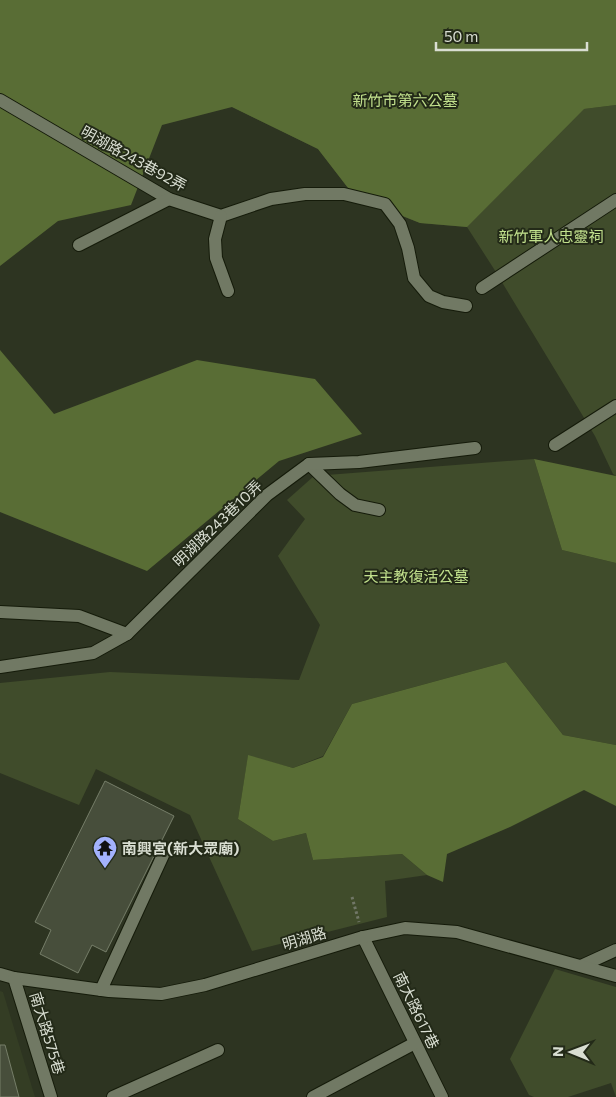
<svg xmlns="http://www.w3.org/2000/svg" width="616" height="1097" viewBox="0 0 616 1097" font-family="Commissioner,'Noto Sans TC',sans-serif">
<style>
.built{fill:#343d24}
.green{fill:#404c2b}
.forest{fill:#596d35}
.building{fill:#474e3b;stroke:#767e69}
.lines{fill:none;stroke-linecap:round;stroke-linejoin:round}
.minor-casing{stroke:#151b0a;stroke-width:14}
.path{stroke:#717767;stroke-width:3;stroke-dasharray:2.5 2.5;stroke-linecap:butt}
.minor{stroke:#717964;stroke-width:12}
.labels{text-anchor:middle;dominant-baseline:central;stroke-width:4;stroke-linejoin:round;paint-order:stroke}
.park-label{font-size:15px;fill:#c2e18d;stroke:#232a18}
.street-label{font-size:15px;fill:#d9ded2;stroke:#232a18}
.poi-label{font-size:15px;font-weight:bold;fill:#d9ded2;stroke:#232a18;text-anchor:start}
</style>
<rect width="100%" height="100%" fill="#2d3421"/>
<!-- built -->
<path class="built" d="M0,991L3,992L35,1097H0Z"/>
<!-- green -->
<g class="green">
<path d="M616,105V476L613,474L595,436L494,269L467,227L420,223L355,197L318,149L232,107L584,109Z"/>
<path d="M534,459L562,550L616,563V745L563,735L506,662L352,704L323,756L293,768L248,756L238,819L273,841L306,833L313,860L402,854L427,875L385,881L387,917L252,951L190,815L96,769L79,805L0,773V683L110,672L299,680L320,625L278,556L305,519L287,500L314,476Z"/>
<path d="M555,969L616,987V1097L611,1083L568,1097H534L529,1095L510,1059Z"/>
</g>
<!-- forest -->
<g class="forest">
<path d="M0,0H616V105L584,109L467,227L420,223L355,197L318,149L232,107L162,125L131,205L58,221L0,266Z"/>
<path d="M0,350L54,414L197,360L315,379L362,434L279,461L147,571L0,512Z"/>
<path d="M534,459L616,476V563L562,550Z"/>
<path d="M506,662L563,735L616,745V806L584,790L510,827L447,854L443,882L427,875L402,854L313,860L306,833L273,841L238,819L248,755L293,768L323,757L352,704Z"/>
</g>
<!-- building -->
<g class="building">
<path d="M105,781L174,816L106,952L92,945L78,973L40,954L51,930L35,922Z"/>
<path d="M0,1045H5L19,1097H0Z"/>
</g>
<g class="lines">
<defs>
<g id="minor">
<path d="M0,100L169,199L221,216L271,199L305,194H344L385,204L400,224L408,248L414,278L429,296L443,302L466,306"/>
<path d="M221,216L215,239L216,258L228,291"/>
<path d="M79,245L169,199"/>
<path d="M482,288L616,200"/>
<path d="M555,445L616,406"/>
<path d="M309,464L340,494L355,505L379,510"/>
<path d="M0,612L79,616L127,634"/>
<path d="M0,667L93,653L127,634L267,495L309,464L359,462L475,448"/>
<path d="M363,937L442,1097"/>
<path d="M581,966L616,950"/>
<path d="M0,974L14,978L109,991L161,994L205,985L363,937L405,928L457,932L616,976"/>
<path d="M14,978L51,1097"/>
<path d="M101,990L164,853"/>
<path d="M113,1097L218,1050"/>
<path d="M313,1097L415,1043"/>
</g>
</defs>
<!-- minor casing -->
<use href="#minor" class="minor-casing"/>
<!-- path -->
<path class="path" d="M352,897L359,922"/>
<!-- minor -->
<use href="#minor" class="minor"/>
</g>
<!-- icons -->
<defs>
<symbol id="temple-pin" viewBox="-11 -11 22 30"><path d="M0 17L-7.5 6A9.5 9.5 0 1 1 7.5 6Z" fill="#a3b2fd" stroke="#232a18"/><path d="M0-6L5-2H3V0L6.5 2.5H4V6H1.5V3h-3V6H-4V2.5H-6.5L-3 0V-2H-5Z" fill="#111"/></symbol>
</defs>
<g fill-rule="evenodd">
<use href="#temple-pin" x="91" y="834" width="28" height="38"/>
</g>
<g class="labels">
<!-- park labels -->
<g class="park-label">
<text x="405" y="100">新竹市第六公墓</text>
<text x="551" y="236">新竹軍人忠靈祠</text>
<text x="416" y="576">天主教復活公墓</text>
</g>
<!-- street labels -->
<g class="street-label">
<text transform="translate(134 158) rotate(29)">明湖路243巷92弄</text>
<text transform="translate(217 523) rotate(-44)">明湖路243巷10弄</text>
<text transform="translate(304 938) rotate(-17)">明湖路</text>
<text transform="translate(417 1010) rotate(64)">南大路617巷</text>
<text transform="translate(48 1033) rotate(73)">南大路575巷</text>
</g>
<!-- poi labels -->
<g class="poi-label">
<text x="122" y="848">南興宮(新大眾廟)</text>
</g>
</g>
<!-- north arrow -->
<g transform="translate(571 1052) rotate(271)" stroke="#232a18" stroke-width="4" paint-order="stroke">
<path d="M0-4L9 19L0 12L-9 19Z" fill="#d9ded2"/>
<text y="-8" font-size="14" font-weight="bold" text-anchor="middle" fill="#d9ded2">N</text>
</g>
<!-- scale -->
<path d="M436 42v8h151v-8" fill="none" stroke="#d9ded2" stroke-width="2.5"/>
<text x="444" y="42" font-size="15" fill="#d9ded2" stroke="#232a18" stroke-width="4" paint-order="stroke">50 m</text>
</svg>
